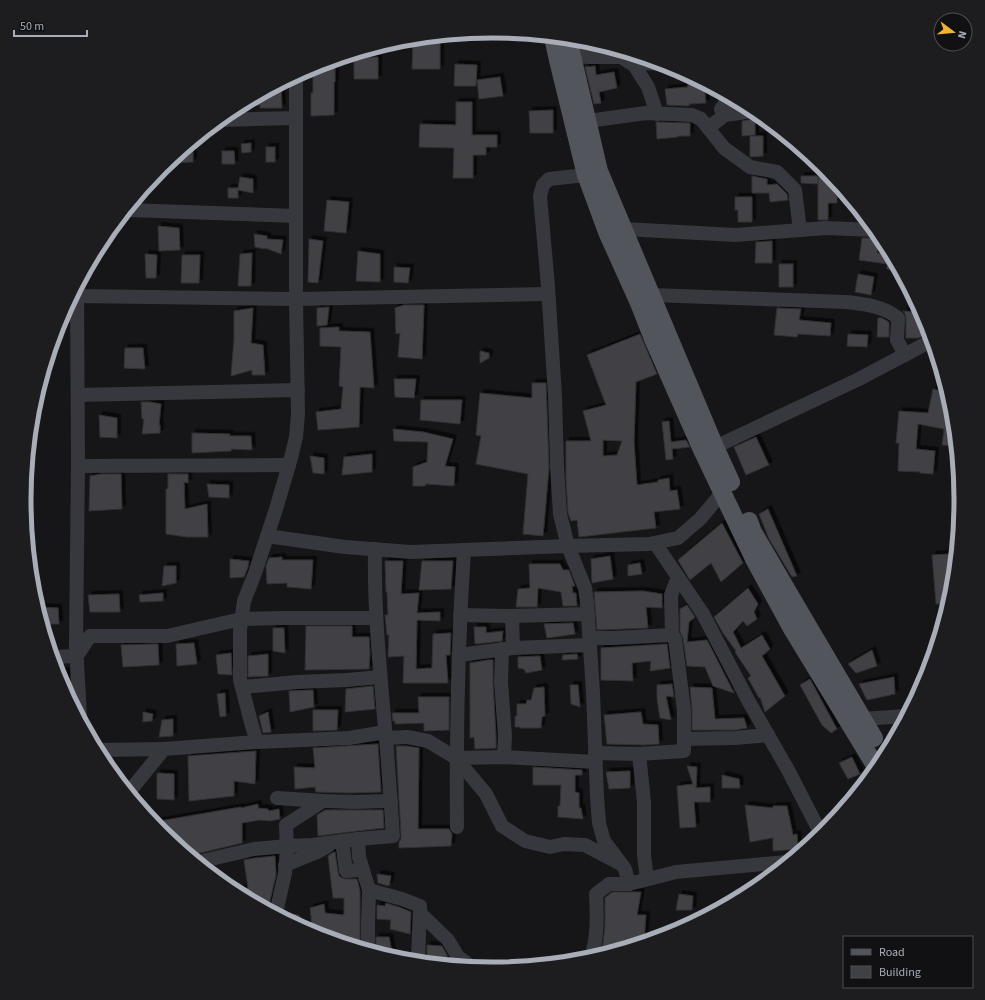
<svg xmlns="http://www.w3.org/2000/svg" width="985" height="1000" viewBox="0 0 985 1000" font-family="'Source Sans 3',sans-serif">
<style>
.building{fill:#404145;stroke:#303034;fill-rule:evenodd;filter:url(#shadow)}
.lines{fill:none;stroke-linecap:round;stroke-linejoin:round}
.minor{stroke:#37383d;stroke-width:14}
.major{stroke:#53555c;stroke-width:18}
.rim{fill:none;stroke:#a8adb8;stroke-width:5}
</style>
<defs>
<filter id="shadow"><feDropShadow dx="3.5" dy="-3.5" stdDeviation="0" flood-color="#0009"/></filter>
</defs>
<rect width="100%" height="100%" fill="#161618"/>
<!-- building -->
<g class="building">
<path d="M413,43H440V69H412Z"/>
<path d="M378,57V79H354V58Z"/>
<path d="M335,61V82H334V115L311,116V93H313V67Z"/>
<path d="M455,64L477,65L476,86H454Z"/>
<path d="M595,66L596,75L614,72L617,88L599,92L601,103L594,104L585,67Z"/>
<path d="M687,75L704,84L706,103L689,104V106L667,105L665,89L688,87Z"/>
<path d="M500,77L503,96L479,99L477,80Z"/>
<path d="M281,84L282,108H260V105L241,106Z"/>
<path d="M456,102H472V135H497V147H486V155H473V178H453L454,148L419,147L420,124L456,125Z"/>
<path d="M553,110V133H530L529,111Z"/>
<path d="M755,119V135L742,136V121Z"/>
<path d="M656,122L690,123V136H678V137L657,139Z"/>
<path d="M750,136H763V156L750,157Z"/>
<path d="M193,143V162L169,163Z"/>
<path d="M251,143V152L242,153L241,144Z"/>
<rect x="266" y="147" width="9" height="15"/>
<path d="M222,151H234L235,164H222Z"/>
<path d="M752,176L767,179V185L777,184L787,194L788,200L770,202L769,193H752Z"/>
<path d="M801,176H818V184L801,183Z"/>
<path d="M240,177L253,179V193L238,190V198H228V188H238Z"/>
<path d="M818,177H831L837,185V203H828V220H818Z"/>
<path d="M735,197H752V222H738V210H735Z"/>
<path d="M327,200L349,202L346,233L324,231Z"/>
<path d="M158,226L179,228L180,250L159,251Z"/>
<path d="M254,234L267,236V239L283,240L281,254L265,248V249L255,247Z"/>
<path d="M879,236L877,253L888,254V251L898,270L887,269V264L859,260L862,238H874Z"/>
<path d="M309,239L323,241L318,283L308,282Z"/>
<path d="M772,241V263H755L756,242Z"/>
<path d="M358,251L380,254V282L356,281Z"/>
<path d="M252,253L251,286H238L240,254Z"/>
<path d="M145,254L157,255L156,278H146Z"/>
<path d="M182,255H200L199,283H181Z"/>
<rect x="779" y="264" width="14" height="23"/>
<path d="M394,267L410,268L408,283L394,282Z"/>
<path d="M858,274L874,277L871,295L855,292Z"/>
<path d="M404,305H424L422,359L398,357L400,333L396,334L395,308Z"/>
<path d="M329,307L327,325L317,326V308Z"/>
<path d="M253,308L251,343L263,345L265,375H252V370L231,376L234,339V311Z"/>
<path d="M777,308L801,309L799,320L831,323L830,336L798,334L797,337L774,335Z"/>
<path d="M903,311L921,313L925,319L923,336L918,338H906V318L905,314Z"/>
<path d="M878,318H882L889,322V337H877Z"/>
<path d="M339,327V331L370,332L374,388L360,387L359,427L318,430L316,412L341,409L343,387L339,386L341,347L320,346V328Z"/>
<path d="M640,334L657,374L636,382L634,442L637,485L658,482V480L669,478L670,491L677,490L680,509L654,512L656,528L579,537L577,520L571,521L568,513L566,479V441H591L583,411L606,405L587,355ZM603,440L622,441L617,455L603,456Z"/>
<path d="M848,334L868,335L867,347L847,346Z"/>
<path d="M125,348H143L145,369L124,368Z"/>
<path d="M480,351L489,353V358L480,363Z"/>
<path d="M394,379H416L414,398L395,397Z"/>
<path d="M532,383H546L549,468L543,536L523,534L528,474L476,464L481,436L476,435L480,393L532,398Z"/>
<path d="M933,389L946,392L945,399H949L952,409L955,436L953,446L942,445L944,429L918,424L916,449L935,451L933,474L920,473V472L898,471L899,443H896L899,411L928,413Z"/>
<path d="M421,400H462L460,424L420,420Z"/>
<path d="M141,402H150L161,404L159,425H160V433L142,434L144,419H142Z"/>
<path d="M99,415L117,418V438L100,437Z"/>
<path d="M669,421L671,442L686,440L690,447L672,449L673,459L666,460L662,422Z"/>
<path d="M393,429L423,432L453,439L445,466L455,467L454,486L426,484L425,486H413V467L427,462L428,442L394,441Z"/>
<path d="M192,433L230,434V436H251L252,450L231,449V451L192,453Z"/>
<path d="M756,437L769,465L746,475L734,447Z"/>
<path d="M372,454V472L342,475L344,457Z"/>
<path d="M310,456L324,458V474L313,473Z"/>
<path d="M101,474H121L122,509L89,511L90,476Z"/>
<path d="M168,474H188V483L184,482L185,509L207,504L208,537H187L166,534V489H168Z"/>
<path d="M207,484L229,485V498L209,497Z"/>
<path d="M768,509L797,576L792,577L769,539L759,514Z"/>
<path d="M722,523L743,563L721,582L711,563L690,580L678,560Z"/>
<path d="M949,554L952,593L949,603L936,604L932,555Z"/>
<path d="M610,556L613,579L592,583L591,559Z"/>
<path d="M282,557V560H313L311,589L287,587V583L267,584L266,566L269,558Z"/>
<path d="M230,559L249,561L248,567L244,577L230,578Z"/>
<path d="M385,561H403L401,594L419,593L417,613L440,612V621L417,620L416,669L432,668L433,634L451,633L450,655H446L448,683H403L404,656L388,657L389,635H387L385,615H388L387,592H386Z"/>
<path d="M422,561H453L451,589L419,590Z"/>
<path d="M640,563L642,574L628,576V565Z"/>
<path d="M529,564H560L563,570H569L575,586H572L573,593H576L577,606H563L561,592L538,588L537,607H516L518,589L530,588Z"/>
<path d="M164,566H176V583L162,586Z"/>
<path d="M748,588L758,604L754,612L757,619L747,626L743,621L733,632L741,648L762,635L770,649L762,656L785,696L765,712L760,697L759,698L748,678L751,676L735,652L736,651L723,633L714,617Z"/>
<path d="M643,591L662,594V608L646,607L648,628L597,630L594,592Z"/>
<path d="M163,593V601L140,602L139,595Z"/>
<path d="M119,594L120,612H90L88,595Z"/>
<path d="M687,605L695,617L689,622L687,642L707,640L734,693L713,686L705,667L687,666L683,638L680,632V609Z"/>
<path d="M39,607L58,608L59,624H43L39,611Z"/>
<path d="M573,623L575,634L547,638L544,624Z"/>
<path d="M306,626H352V637H369L370,653L369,669L305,670Z"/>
<path d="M474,627H486V633L503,631L502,641L475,644Z"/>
<path d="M273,628H284L285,653L273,651Z"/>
<path d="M194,643L197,664L177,666L176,644Z"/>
<path d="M158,644L159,665L123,667L121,645Z"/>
<path d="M667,644L670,668L650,671L651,661L632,663L633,681L601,680V648Z"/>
<path d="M872,650L877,666L856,673L848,664Z"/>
<path d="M231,653L232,675L218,674L216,655Z"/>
<path d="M268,654V676L248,677V656Z"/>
<path d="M577,654L578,659L562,660L563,655Z"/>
<path d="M540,656L542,670L526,673L524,669L518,668V657Z"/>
<path d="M488,660H493V683L496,736V748L475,749L474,737L470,738V663Z"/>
<path d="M57,671H66V691L60,679Z"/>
<path d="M894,677L895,694L867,700L859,684Z"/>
<path d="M810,679L837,729L831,733L822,725L800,685Z"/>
<path d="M672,684L674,697L666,696L671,720L660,718L657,699V685Z"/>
<path d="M570,685H578L580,707L571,704Z"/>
<path d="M373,686L375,709L345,712L346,689Z"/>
<path d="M544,687L545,716L542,717L541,728H520V727H515V716H517V704H526L527,700H531L534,688Z"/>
<path d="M690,687L712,688L715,719L744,718L747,728L735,730H692V710Z"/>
<path d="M313,690L314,707L290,712L289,691Z"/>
<path d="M225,693L226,716L220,717L217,694Z"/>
<path d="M418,697H449V730L424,731V723L395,724V721H393L392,713H419Z"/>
<path d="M313,710H338L337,730L313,731Z"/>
<path d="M143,712L153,714L152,721L143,722Z"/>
<path d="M268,712L271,732L263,733L259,716Z"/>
<path d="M641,712L643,724L658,725L659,744L644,745L607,744L604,715Z"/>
<path d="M173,719V736L159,737L162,720Z"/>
<path d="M378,744L381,792L349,793L316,792L315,787L295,789L294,767L315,768L313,748Z"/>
<path d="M396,746H406L419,748L418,829H449L452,834L451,846L399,848V842L401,839V835Z"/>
<path d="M256,751L255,784L234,781V796L189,801L188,756Z"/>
<path d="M852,757L860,774L848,779L839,763Z"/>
<path d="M687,766L697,767L696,788L710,787V802H694L696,827L680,828L677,786L693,784Z"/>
<path d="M533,767L582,770V775H575V792L579,793V808H581L583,819L558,817V806H560L561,785H533Z"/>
<path d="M630,771V788L609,789L606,772Z"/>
<path d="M157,773L174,774V800L157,799Z"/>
<path d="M722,775L739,779L740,788H722Z"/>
<path d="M258,804V808L268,809L269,811L279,809L280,819L270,821L260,820L242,823V843L196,854L192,856L161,831L154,822L241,807V808Z"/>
<path d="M745,805L773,808V806H787L793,835L797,834L798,849L773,851V838L750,842Z"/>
<path d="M325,810H383L384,828L357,831L318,836L317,815Z"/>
<path d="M334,852H335L338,872L339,876L342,878L346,879H357L360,891V947L313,933L310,908L324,904L325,913L344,915V898H333L328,856Z"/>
<path d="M275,856L276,875L268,909L234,890L248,888L244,860L255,858Z"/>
<path d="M377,874L391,876L389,886L378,883Z"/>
<path d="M612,892H641L637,915H646L644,941L601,954L603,943L605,926V898Z"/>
<path d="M679,894L693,896L692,910H676Z"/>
<path d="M386,903L399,907L411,912L410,934L390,929L391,920L377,919V905L385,906Z"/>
<path d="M376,937H389L393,957L376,952Z"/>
<path d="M427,945L442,946L447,955V959L427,958Z"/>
</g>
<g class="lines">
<!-- minor -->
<g class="minor">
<path d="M572,56L590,57H621L634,65L648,87L657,114"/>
<path d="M629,62L661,64"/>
<path d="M725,115L721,109L729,98"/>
<path d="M221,120L296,118"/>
<path d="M588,121L646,113L692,115L701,119L724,148L750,167L777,172L795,190L800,230"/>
<path d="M708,128L725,115L753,111"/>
<path d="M586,175L549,179L543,185L540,196L548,286L555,396L557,466L560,514L568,546L585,588L587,602L593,692L597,797L599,823L604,841L625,869L629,884"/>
<path d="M128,210L296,216"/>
<path d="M623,229L736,235L826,228L874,230"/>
<path d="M77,289L78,463L76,645L80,717"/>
<path d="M651,295L846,302C864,304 883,306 898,318L897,340L905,355"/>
<path d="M77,296L296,299L548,294"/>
<path d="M78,395L298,390"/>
<path d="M715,447L857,380L931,341"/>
<path d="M78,466L289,465"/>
<path d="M267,536L345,547L411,552L568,546L649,544L678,538L700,519L722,493"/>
<path d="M655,543L703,614L749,702L788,770L821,834"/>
<path d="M460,615L509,616L588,614"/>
<path d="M512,616L513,648"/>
<path d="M590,638H613L672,635L671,595L678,577"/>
<path d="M502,649L501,682L505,736L504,757"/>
<path d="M459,655L513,648L590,645"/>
<path d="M53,657L77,656L90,636H167L241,619L281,618H376"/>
<path d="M242,687L297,682L347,680L380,677"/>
<path d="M862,719L906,716"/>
<path d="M386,738L407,737L428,741L456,758L486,794L502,826L525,841L550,847L564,844L585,845L617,862"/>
<path d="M684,739L735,738L768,735"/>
<path d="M257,742L252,726L240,680V630L244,601L255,573L276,509L291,458L296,437L298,414L296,299V77"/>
<path d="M97,750L164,749"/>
<path d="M595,753L639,754L684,751V710L675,639L672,635"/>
<path d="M639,754L644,802V855L647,879"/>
<path d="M456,758L504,757L595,762"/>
<path d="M129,792L164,749L257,742L349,738L385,732"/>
<path d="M323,801L354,802L391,801"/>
<path d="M457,827C456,734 458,642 464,550"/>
<path d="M358,839L359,857L369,890L402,899L420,906L418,961"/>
<path d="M342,841L346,871L363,870"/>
<path d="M198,862L254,849L287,846L312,845L358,839L393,836C390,796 388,756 384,717C379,660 374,606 375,549"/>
<path d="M285,865L317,852L328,846"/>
<path d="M276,913L285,873L287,849L286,825L323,801L277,798"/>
<path d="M420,913L448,940L458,957L468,964"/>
<path d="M291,921H295V923"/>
<path d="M368,950V924L369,890"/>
<path d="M591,957C598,938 597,914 596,894L609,884H629L676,872L787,862"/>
</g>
<!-- major -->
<g class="major">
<path d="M553,37L558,60L586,175L607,232L639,303L653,339L703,452L754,559L791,627L876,767"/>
<path d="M568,39L577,77L599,171L715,447L731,482"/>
<path d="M749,521L753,532L798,609L874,738"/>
</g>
</g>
<!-- crop -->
<path d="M0 0H985V1000H0ZM492 38H493A461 461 0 0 1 954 499V501A461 461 0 0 1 493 962H492A461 461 0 0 1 31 501V499A461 461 0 0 1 492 38Z" fill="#1d1d20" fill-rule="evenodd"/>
<path class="rim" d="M492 38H493A461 461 0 0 1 954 499V501A461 461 0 0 1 493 962H492A461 461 0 0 1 31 501V499A461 461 0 0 1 492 38Z"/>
<!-- legend -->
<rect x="843" y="936" width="130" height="52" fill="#111113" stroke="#4d4f55"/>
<rect x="851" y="949" width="20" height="6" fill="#53555c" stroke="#4d4f55"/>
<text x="879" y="956" font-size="12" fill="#a8adb8">Road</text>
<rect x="851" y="966" width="20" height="12" fill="#404145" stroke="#4d4f55"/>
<text x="879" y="976" font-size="12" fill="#a8adb8">Building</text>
<!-- north arrow -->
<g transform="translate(953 32) rotate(106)"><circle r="19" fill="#111113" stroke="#4d4f55"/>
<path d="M0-3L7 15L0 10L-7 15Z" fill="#f2b134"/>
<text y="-6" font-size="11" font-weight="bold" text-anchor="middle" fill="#a8adb8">N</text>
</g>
<!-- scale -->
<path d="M14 30v6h73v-6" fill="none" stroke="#a8adb8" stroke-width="2"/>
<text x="20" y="30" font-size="12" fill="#a8adb8" stroke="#111113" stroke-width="3" paint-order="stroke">50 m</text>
</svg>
